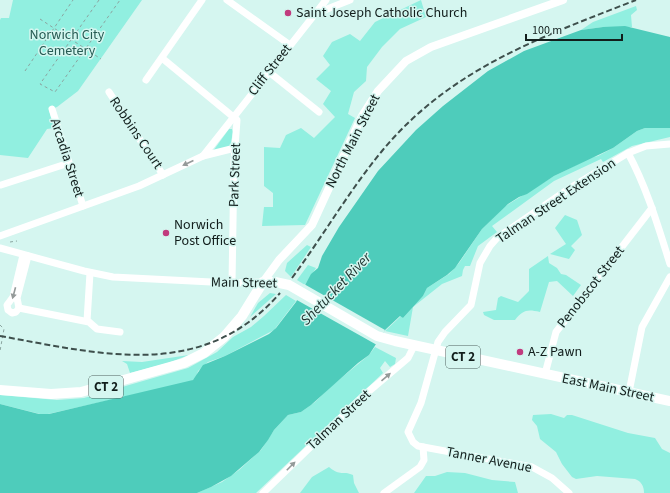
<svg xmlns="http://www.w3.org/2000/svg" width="670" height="493" viewBox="0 0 670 493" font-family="'Source Sans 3',sans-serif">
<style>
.green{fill:#91efe0}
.water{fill:#4eccbb}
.pier{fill:#d5f6f0}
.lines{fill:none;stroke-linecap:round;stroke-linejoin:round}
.path{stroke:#8ba5a0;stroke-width:1;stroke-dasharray:3 3;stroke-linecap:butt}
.minor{stroke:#fff;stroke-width:7}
.major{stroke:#fff;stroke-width:8}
.highway{stroke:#fff;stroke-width:10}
.rail{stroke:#3e4f4c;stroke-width:2;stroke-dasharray:6 3;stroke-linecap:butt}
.oneway{fill:#949a99}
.poi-dot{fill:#c13b7e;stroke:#d5f6f0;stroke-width:1.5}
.labels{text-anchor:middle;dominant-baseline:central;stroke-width:3;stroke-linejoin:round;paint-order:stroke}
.shield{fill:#d5f6f0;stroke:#4c5f5c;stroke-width:1}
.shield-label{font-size:13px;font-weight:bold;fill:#121e1c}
.poi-label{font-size:14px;fill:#121e1c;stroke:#d5f6f0;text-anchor:start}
.park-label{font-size:14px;fill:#265b53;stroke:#d5f6f0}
.street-label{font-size:14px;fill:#121e1c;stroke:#d5f6f0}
.water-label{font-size:15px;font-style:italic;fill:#1e3430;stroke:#d5f6f0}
</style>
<rect width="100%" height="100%" fill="#d5f6f0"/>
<!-- green -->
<g class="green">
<path d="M13,0H142L78,91L57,107L49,110L54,128L47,129L28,158L0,155V20L1,18H9Z"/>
<path d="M421,0L426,17L400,29L382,47L367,67L366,81L354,92L348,114L355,118L305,225L262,226L264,207H273V193L264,186V147L280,148L286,135L301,128L314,138L335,117L323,104L331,91L316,79L330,65L323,56L332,42L350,34L360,41L375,22Z"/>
<path d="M636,6L637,10L631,15L632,27H603L581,30L593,22Z"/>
<path d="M645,128H670V137L632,146L603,162L601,159L554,181L492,226L497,232L478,246L470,266H465L463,270L462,276L442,284L413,307L408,336L385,331L401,316L403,318L423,296L427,288L449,274L459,263L482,229L504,207L554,176L590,158L598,156L613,148L637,131Z"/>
<path d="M229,129H232L233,132L230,147L213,151Z"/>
<path d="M565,215L577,220L582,235L571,246L575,250L569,259L550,254L566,244L555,228Z"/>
<path d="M307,245L311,247L291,277L285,271L287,263Z"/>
<path d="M548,256L549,263L557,268L561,274L566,275L581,285L573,296L557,281L549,282L540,312C527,309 523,310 515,320H494L484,315L483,312L496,310L498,298L501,296L518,302L529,291V269Z"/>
<path d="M308,265L316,268L305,285L297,280Z"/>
<path d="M270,293L276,294L250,317L258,303Z"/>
<path d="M286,295L296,301L274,330L225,356L208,362L198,371L196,378L190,382L48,414H40L0,404V395L57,400L84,398L188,368L217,352L233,337L251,327L264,316Z"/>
<path d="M375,347L396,358L395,364L390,367L385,361L380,368L383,373L256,493H197L222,482L239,470L261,450L274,430L288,415L301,412L315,402L329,388L369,355Z"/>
<path d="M189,355L168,363L130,373L127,364L122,361L142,362Z"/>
<path d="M551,414L564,418L567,415H572L628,433L655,438L662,449L670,453V493H644C644,486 641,481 635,479L597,476L576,479L572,477L562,464L556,452L540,439L537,426L532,420L533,415Z"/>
<path d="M329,467C341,477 342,470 353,475L354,483L359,493H300L312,477Z"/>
<path d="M447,472L465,473L492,480L515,482L518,493H414L426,476H435Z"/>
</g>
<!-- water -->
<path class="water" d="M625,26L670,37V128H645L637,131L613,148L554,176L527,194L519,197L508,204L482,229L455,268L447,275L427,288L423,296L403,318L400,316L385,330L369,355L358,363L311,405L301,412L288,415L274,430L268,440L259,452L231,476L211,487L197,493H0V404L39,414H49L193,380L203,365L225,356L269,334L276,328L296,302L311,274L318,268L322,256L339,227L378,171L416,130L443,106L488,71L524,51L581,30L603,27Z"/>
<!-- pier -->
<path class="pier" d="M304,284L385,330L377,345L295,299Z"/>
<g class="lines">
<!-- path -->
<g class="path">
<path d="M99,0L40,84L55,92L120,0"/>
<path d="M40,19L101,59"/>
<path d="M25,71L73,0"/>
<path d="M10,242L17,241"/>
<path d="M0,325L4,329L0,351"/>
</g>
<!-- minor -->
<g class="minor">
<path d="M227,0L290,45"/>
<path d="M317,13L350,0"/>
<path d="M162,58L237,120L234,161L232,283"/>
<path d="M269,72L319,112"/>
<path d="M146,80L202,0"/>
<path d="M109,92L163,175"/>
<path d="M52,109L83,206"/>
<path d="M628,153C647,188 658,226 670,264"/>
<path d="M203,156L235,148"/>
<path d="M1,185L69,163"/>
<path d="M0,236L139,186L203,156L326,0"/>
<path d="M0,248L84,271L113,277L231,283L263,282"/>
<path d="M23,255L13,297L7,305L8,310L12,313L16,312L19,308L17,298L28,256"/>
<path d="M19,308L89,322L97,329L120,332"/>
<path d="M87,321L90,273"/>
<path d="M545,374L556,332L652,208"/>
<path d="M629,392L642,327L670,277"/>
<path d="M263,493L361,398L408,358L414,346"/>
<path d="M384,493L420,467L424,460L423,447"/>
<path d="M569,493L552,478L532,467L418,446L413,442L408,432L421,403L438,342L445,332L471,305L480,263L490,246L497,238L570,188L628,153L646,146L670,144"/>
</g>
<!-- major -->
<path class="major" d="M263,282L279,260L312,225L362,116L378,91L406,61L431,47L563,0"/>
<!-- highway -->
<path class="highway" d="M0,390L51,394L81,392L184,363L204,353L224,337L242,316L263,282H275L289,285L377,336L395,341L670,401"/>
<!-- rail -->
<g class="rail">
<path d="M292,278C323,236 349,191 382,151C450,69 539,38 636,0"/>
<path d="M0,336C101,354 203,382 280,293"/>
</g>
</g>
<!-- one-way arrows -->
<defs><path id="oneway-solid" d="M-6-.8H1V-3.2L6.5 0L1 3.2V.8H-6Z"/></defs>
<g class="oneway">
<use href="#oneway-solid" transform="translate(188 163) rotate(155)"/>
<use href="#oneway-solid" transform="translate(14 293) rotate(105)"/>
<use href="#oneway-solid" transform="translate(386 377) rotate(-41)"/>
<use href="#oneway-solid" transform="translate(291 466) rotate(-45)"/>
</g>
<!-- markers -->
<g class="poi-dot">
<circle cx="288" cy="13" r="4"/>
<circle cx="166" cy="233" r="4"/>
<circle cx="520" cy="352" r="4"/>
</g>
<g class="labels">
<!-- shield labels -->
<g class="shield">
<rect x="446" y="346" width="34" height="22" rx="3"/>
<rect x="89" y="376" width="34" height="22" rx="3"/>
</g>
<g class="shield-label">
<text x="463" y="357">CT 2</text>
<text x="106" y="387">CT 2</text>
</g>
<!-- poi labels -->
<g class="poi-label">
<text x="296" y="13">Saint Joseph Catholic Church</text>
<text x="174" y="225">Norwich<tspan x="174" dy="16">Post Office</tspan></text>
<text x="528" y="352">A-Z Pawn</text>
</g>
<!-- park labels -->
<g class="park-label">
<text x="67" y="35">Norwich City<tspan x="67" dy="16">Cemetery</tspan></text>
</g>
<!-- street labels -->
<g class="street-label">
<text transform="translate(270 70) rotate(-52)">Cliff Street</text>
<text transform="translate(136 133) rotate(56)">Robbins Court</text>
<text transform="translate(353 141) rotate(-63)">North Main Street</text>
<text transform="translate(67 158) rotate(72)">Arcadia Street</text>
<text transform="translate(235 175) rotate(-88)">Park Street</text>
<text transform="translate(556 201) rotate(-34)">Talman Street Extension</text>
<text transform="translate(244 283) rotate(1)">Main Street</text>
<text transform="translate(591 287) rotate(-52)">Penobscot Street</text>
<text transform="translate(608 388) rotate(12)">East Main Street</text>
<text transform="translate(339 420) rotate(-43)">Talman Street</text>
<text transform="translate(489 460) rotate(11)">Tanner Avenue</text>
</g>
<!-- water labels -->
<g class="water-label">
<text transform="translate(336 289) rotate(-46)">Shetucket River</text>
</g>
</g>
<!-- scale -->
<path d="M526 34v6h96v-6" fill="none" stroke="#121e1c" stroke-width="2"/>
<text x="532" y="34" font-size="12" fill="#121e1c" stroke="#d5f6f0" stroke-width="3" paint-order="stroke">100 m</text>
</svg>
